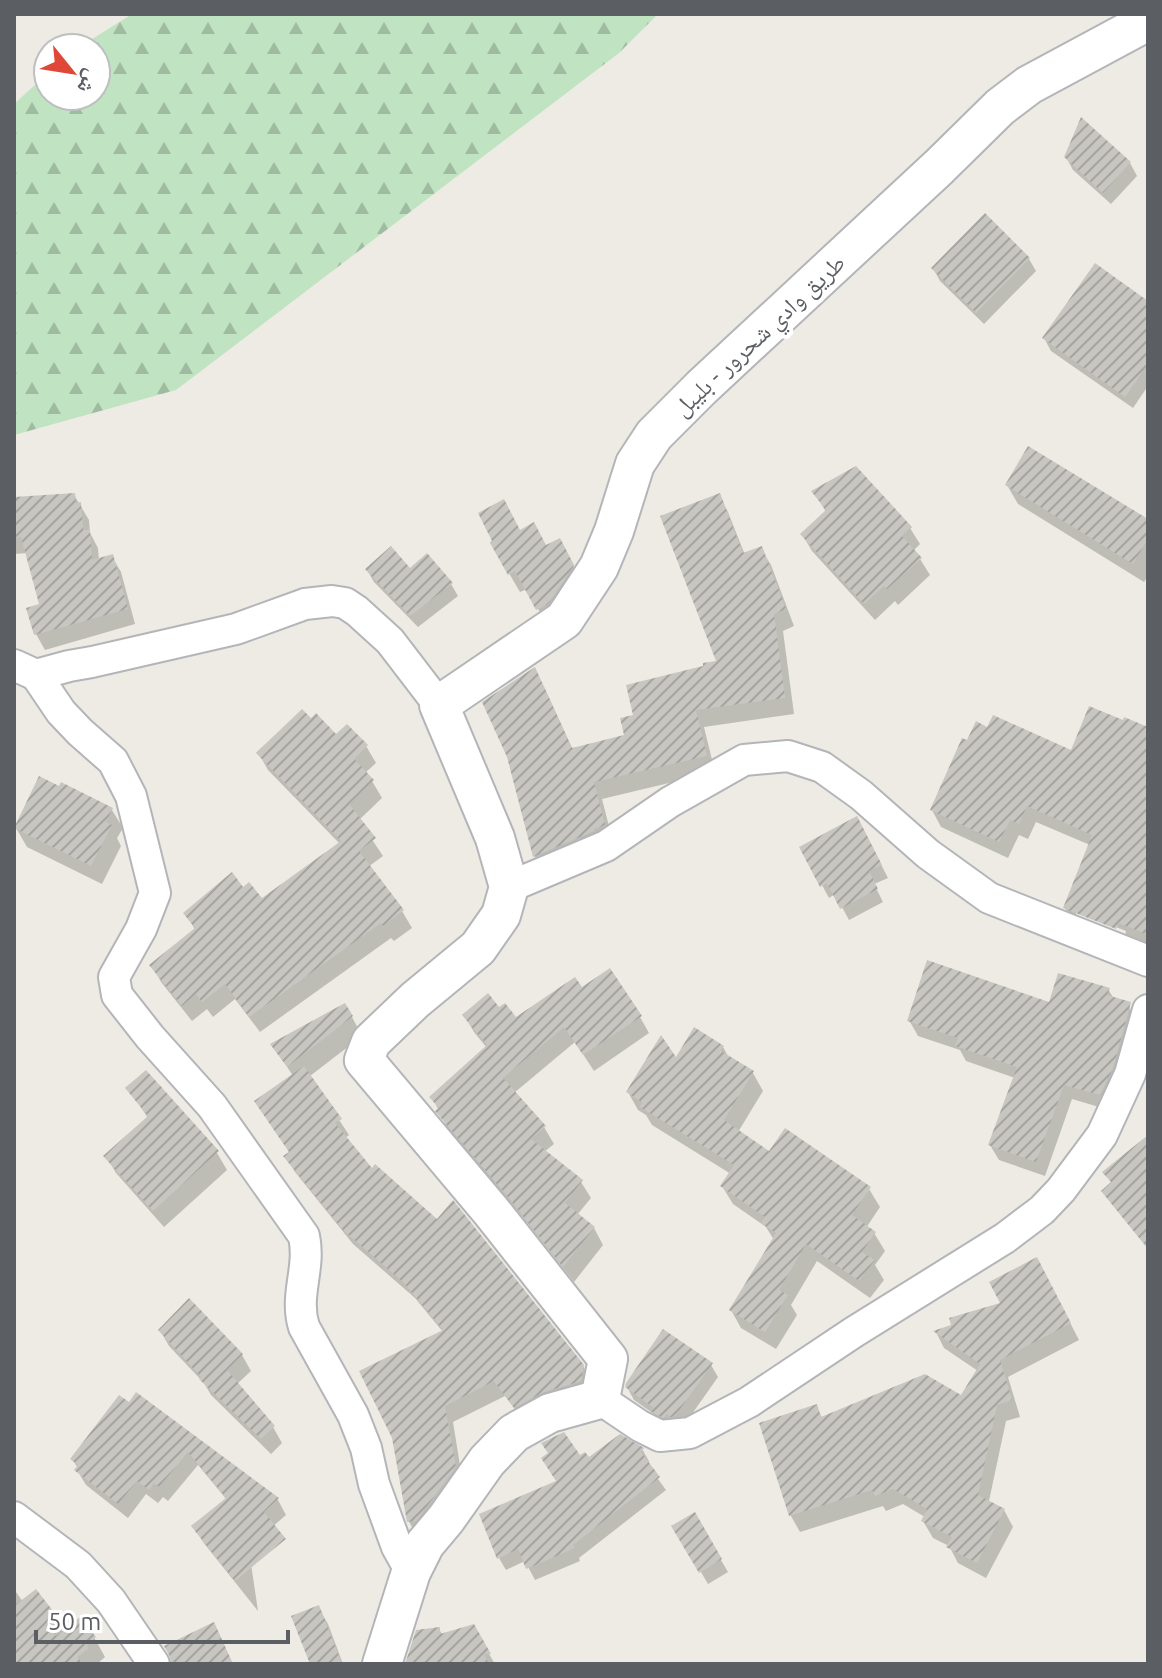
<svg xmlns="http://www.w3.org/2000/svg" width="1162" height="1678" viewBox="0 0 1162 1678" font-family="Ubuntu,'Noto Naskh Arabic',sans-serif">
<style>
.forest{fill:url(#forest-firs)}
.shadow{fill:#0003;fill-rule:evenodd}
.building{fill:url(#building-hatch)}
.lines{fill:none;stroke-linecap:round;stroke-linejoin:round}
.minor-casing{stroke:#b3b5b9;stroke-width:34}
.tertiary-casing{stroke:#b3b5b9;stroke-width:42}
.minor{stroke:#fff;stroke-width:30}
.tertiary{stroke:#fff;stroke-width:38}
.labels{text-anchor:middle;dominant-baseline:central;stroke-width:8;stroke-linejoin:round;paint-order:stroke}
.street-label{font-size:24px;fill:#5b5e63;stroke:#fff}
</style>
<defs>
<pattern id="forest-firs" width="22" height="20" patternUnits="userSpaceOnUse" patternTransform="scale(2)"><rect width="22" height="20" fill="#c0e3c1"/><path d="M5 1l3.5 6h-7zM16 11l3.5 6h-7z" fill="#9fbba0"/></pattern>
<pattern id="building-hatch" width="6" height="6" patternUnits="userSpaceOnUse" patternTransform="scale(2)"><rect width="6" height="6" fill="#c8c6c0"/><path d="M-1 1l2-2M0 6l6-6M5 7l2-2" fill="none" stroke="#a5a4a0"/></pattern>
</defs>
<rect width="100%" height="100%" fill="#edebe3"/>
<!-- forest -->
<path class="forest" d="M132,14H658L619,53L176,390L14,435V104L48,73V96H96V48H78Z"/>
<!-- shadow -->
<g class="shadow">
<path d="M1066,157L1130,163L1137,176L1111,204L1073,170Z"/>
<path d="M1029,259L1036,271L984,324L940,281L933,268Z"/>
<path d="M1148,303V386L1133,408L1051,351L1044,338Z"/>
<path d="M1007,485L1148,522V576L1144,582L1018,504Z"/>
<path d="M814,492L910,528L920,544L913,551L920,559L930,575L898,605L895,601L875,620L812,551L802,534L826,512Z"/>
<path d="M74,495L89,520L90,533L98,548L99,560L112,557L121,572L135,624L45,650L36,634L42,605L28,553L14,554V499Z"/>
<path d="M719,496L728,512L745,555L761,549L771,565L794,626L783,631L794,714L704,727L715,772L602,799L613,842L545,873L535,857L509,756L534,670L544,687L573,750L626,736L635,716L718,663Z"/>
<path d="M520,532L546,547L559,540L584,585L549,628L527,589L520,592L492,544Z"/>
<path d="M367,570L451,584L458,596L418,627L374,582Z"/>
<path d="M1148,730V947L1074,924L1065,908L1090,845L1036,822L1028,839L1019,835L1008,858L941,827L932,810L1072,753ZM1076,911L1126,931L1125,935L1076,915Z"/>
<path d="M336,737L366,746L376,763L365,773L372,781L382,798L359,820L383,856L368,867L402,911L412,928L394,941L391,938L260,1032L235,999L213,1017L207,1009L192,1021L161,982L152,965L195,930L186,913L243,889L262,900L340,844L268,770L259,754Z"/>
<path d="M112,810L123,828L117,838L121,846L102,884L27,847L16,828Z"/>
<path d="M864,831L888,878L874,884L883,902L849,920L835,894L829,898L802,848Z"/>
<path d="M1108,989L1114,999L1127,1003L1135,1018L1099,1107L1072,1099L1045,1176L999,1160L990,1145L1015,1078L966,1061L960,1050L918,1036L909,1020L1050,1005Z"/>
<path d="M581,990L640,1017L649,1033L594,1071L575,1042L514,1093L544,1127L554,1144L544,1152L581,1182L591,1198L577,1215L594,1228L603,1245L574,1282L520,1214L447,1127L432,1097L487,1048L474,1032L464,1015L499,1010L516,1019Z"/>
<path d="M352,1017L362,1036L310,1076L349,1135L345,1138L372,1171L583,1366L592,1382L525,1422L505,1396L453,1422L463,1484L418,1537L409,1522L443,1332L415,1298L353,1244L295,1172L286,1157L291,1153L256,1102L293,1076L273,1045Z"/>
<path d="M723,1047L729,1058L753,1073L763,1091L738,1132L770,1154L869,1189L880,1207L866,1228L874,1233L885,1251L875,1265L884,1280L870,1298L817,1261L791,1305L797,1315L776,1349L741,1328L731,1310L774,1240L766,1227L733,1204L722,1186L731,1174L652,1125L646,1115L638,1110L628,1092L676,1060Z"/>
<path d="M128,1088L217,1153L227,1170L164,1227L116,1173L106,1156L148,1118Z"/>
<path d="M1046,1276L1079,1340L1008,1377L1020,1417L1006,1421L989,1501L1004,1510L1013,1527L986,1578L958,1563L949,1546L933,1538L923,1521L925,1517L903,1504L886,1511L883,1506L800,1532L791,1516L761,1424L816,1407L823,1419L962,1398L978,1371L944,1348L936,1332L1003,1304Z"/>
<path d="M160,1330L242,1355L251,1371L237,1384L273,1427L282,1443L271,1454L211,1395L204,1383L169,1346Z"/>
<path d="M711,1365L718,1377L682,1428L660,1423L654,1414L634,1400L627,1387Z"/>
<path d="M137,1395L278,1500L286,1515L264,1534L245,1523L258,1611L203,1542L194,1527L227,1500L198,1465L168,1501L163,1497L158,1503L146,1494L128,1518L86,1485L77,1470L78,1468L72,1459L129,1405Z"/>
<path d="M642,1449L649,1461L647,1464L666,1490L579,1558L580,1561L535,1580L525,1561L506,1570L499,1558L558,1482L580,1458L589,1460Z"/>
<path d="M694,1514L728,1572L708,1584L674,1526Z"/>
<path d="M14,1589L23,1602L54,1616L63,1632L80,1619L95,1639L105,1657L97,1664H14Z"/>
<path d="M318,1607L328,1624L343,1664H313Z"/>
<path d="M473,1627L495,1664H407L439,1629L443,1636Z"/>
</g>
<!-- building -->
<g class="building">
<path d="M1081,117L1131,162L1103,193L1064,157Z"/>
<path d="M985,213L1030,258L976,313L931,268Z"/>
<path d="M1095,263L1148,301V364L1125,397L1042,338Z"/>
<path d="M1028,446L1148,519V539L1133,564L1005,485Z"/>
<path d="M856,466L912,527L902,536L922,558L887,589L884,586L864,604L800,534L826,510L811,491Z"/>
<path d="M75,493L76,503L81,502L83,530H90L92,560L113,554L128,609L34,635L26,608L39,604L21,537L14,538V497Z"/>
<path d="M720,493L743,553L762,546L786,609L774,614L785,698L696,710L707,756L594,782L605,825L594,829V831L533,857L507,757L482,702L535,667L572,748L624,735L620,718L633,715L626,685L703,666V663L716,661L660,516Z"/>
<path d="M504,499L520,530L534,522L546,545L560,538L574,565L548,604L536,610L515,571L508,575L490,543L492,541L478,513Z"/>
<path d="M391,546L410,568L427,553L453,583L410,616L365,569Z"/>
<path d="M1089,706L1123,720L1124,717L1148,727V935L1119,923L1116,929L1063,908L1092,835L1027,806L1019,824L1010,820L999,842L930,810L962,738L967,740L976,721L987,727L993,715L1071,750Z"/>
<path d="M302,709L311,718L316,713L336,734L347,724L368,745L354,759L374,780L349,804L376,838L359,851L404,910L383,926L381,923L249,1017L225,984L202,1002L196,994L182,1006L149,965L195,928L183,913L232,872L243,887L249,882L262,898L341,841L256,753Z"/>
<path d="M39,776L59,786L61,782L113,808L106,822L112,825L91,866L14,828Z"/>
<path d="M857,816L882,865L869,871L878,889L840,909L827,883L820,887L799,847Z"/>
<path d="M927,960L1049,1002L1058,973L1110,988L1107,995L1131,1002L1113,1068L1100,1095L1064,1085L1036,1162L988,1145L1017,1067L955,1046L958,1038L907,1021Z"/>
<path d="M610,968L642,1016L583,1055L564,1027L503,1078L546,1126L531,1139L583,1180L565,1203L595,1227L563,1267L508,1197L435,1111L439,1108L429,1097L487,1045L462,1015L488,993L499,1007L505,1003L516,1017L575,977L582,987Z"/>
<path d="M345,1003L353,1016L287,1067L270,1044Z"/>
<path d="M694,1027L724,1046L721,1051L754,1071L724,1120L769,1151L785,1128L871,1187L852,1215L876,1232L862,1252L875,1260L859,1281L806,1244L779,1290L788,1295L765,1332L729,1310L776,1233L761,1223L765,1217L720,1186L734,1165L640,1107L642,1102L626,1092L661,1035L676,1057Z"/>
<path d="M304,1066L342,1119L335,1123L372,1168L375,1164L437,1219L453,1200L584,1365L581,1381L544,1392L514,1408L494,1381L445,1406L456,1467L416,1521L407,1522L392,1438L359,1371L443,1330L404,1283L342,1229L283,1156L289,1152L254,1101Z"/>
<path d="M146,1070L219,1151L153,1211L103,1156L148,1116L125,1088Z"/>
<path d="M1148,1135V1249L1101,1191L1111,1182L1102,1172Z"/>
<path d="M1037,1257L1071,1323L1000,1360L1012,1400L997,1405L978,1495L1005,1509L977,1563L946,1547L952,1537L921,1521L927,1509L893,1489L875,1496L872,1490L789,1516L759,1423L817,1404L821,1417L925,1374L961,1395L980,1364L933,1331L951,1325L949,1318L1000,1303L989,1282Z"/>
<path d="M189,1298L243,1354L227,1370L275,1426L261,1439L199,1379L201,1377L158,1330Z"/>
<path d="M663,1329L713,1363L675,1416L671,1417L667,1414L663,1418L650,1411L654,1408L625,1387L626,1383Z"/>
<path d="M136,1392L279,1498L264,1512L286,1539L235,1581L191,1526L226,1498L188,1452L159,1487L154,1483L149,1490L137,1481L118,1504L74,1470L78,1465L70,1459L119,1395L129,1402Z"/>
<path d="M564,1432L580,1455L585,1452L589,1457L620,1434L644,1448L641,1452L660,1477L573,1545L575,1548L526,1569L518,1549L497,1559L479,1514L556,1481L541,1458L548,1453L541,1443Z"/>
<path d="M695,1512L722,1559L699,1573L671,1526Z"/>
<path d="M36,1589L56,1615L46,1626L56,1636L80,1617L96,1637L87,1645L89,1648L77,1657L84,1664H14V1606Z"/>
<path d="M319,1605L342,1664H310L291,1616Z"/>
<path d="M214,1622L233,1664H172L169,1655L164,1646Z"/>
<path d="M474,1624L491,1654H484L489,1664H405L416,1630L440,1627V1634Z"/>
</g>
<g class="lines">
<defs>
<g id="minor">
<path d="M14,665L36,675L69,666L92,662L236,629L305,604L332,601L345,603L357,611L390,641L439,705"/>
<path d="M36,675L61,712L80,732L113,761L131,796L155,893L141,929L114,977L117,995L150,1037L212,1106L304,1236C311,1269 294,1295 304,1327L353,1415L366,1448L374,1484L397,1547L411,1572"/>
<path d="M509,887L606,846L670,802L744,760L788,756L822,767L861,795L928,854L989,898L1148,961"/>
<path d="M600,1399L640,1426L660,1436L690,1433L749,1402L854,1332L1005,1238L1042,1210L1061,1190L1102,1135L1130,1074L1148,1010"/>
<path d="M14,1517L78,1565L111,1601L154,1664"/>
</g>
<path id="tertiary" d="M382,1664L411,1572L425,1544L446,1519L487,1461L514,1433L550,1413L600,1399L608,1359L491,1211L364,1060L371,1042L415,1000L478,948L501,915L509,887L495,838L439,705L564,620L599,567L614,531L635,464L654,435L702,387L939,167L1000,107L1029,85L1148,21"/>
</defs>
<!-- minor casing -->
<use href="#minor" class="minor-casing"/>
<!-- tertiary casing -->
<use href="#tertiary" class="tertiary-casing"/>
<!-- minor -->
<use href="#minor" class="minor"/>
<!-- tertiary -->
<use href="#tertiary" class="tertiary"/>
</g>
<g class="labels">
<!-- street labels -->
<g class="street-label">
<text transform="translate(759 335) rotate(-43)">طريق وادي شحرور - بليبل</text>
</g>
</g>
<!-- border -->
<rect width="1162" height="1678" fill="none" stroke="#5b5e63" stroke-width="32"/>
<!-- north arrow -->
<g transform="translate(72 72) rotate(120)"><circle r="38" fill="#ffffff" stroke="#bdbfc1" stroke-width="2"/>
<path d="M0-6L14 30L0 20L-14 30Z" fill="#df4736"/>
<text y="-12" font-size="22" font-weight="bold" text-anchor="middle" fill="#5b5e63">ش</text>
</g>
<!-- scale -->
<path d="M36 1630v12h252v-12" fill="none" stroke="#5b5e63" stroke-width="4"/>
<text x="48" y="1630" font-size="24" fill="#5b5e63" stroke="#ffffff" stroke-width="6" paint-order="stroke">50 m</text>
</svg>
